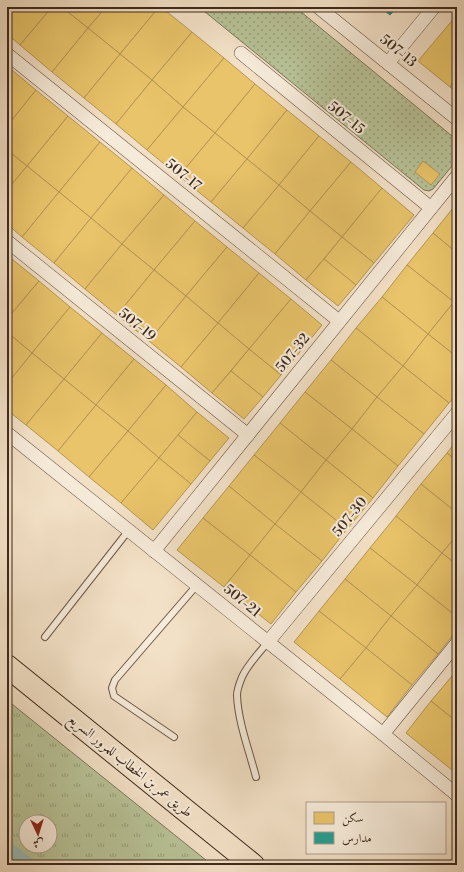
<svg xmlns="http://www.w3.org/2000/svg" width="464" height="872" viewBox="0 0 464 872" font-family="'Libre Bodoni',Amiri,serif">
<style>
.grass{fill:url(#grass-tufts);stroke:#7b765a;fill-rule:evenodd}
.park{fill:url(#park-dots);stroke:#7b765a}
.homes{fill:#e9c46a;stroke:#b69653}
.schools{fill:#2a9d8f;stroke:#307a6c}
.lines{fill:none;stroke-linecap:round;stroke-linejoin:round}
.canal{stroke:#9bbdb7;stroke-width:14}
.service-casing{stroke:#6b5847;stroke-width:8}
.minor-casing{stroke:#6b5847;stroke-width:14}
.motorway-casing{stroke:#3e2a1c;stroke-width:24}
.service{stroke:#f7ecdb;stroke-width:6}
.minor{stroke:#f7ecdb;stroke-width:13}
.motorway{stroke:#f3e1c7;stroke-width:22}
.labels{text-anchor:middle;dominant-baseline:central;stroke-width:4;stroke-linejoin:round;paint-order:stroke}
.street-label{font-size:14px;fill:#3e2a1c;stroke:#f7ecdb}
</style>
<defs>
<pattern id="grass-tufts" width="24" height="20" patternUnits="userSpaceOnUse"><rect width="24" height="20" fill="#b8c398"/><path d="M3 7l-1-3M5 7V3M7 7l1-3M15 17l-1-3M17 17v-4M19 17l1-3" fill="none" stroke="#979f7b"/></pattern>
<pattern id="park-dots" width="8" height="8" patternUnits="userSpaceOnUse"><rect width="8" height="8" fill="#b8c398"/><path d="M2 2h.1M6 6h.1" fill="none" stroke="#979f7b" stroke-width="1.8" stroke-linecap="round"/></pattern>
</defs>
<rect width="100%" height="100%" fill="#f3e1c7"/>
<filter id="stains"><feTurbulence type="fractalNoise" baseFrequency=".005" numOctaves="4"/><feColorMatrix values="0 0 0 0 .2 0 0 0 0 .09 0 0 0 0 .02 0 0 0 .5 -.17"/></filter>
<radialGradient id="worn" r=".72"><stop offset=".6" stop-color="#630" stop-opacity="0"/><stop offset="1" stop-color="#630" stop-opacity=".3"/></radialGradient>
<!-- grass -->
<path class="grass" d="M7,700L212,865H7ZM26,822H50V846H26Z"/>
<!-- park -->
<path class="park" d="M199,7H295L452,136L457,142V160L433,189L429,191L424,190Z"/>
<!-- homes -->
<g class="homes">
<path d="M7,7H52L20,45L7,34Z"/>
<path d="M52,7H62L88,28L52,72L20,45Z"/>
<path d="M62,7H106L88,28Z"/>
<path d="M106,7H159L120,54L88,28Z"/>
<path d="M159,7H161L192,32L152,80L120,54Z"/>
<path d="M456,16H457V78L450,87L418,61Z"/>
<path d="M88,28L120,54L84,98L52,72Z"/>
<path d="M192,32L224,58L183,107L152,80Z"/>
<path d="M120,54L152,80L116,124L84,98Z"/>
<path d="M224,58L255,84L215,133L183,107Z"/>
<path d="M7,66L36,90L7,126Z"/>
<path d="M457,78V93L450,87Z"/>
<path d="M152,80L183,107L147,150L116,124Z"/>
<path d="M255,84L287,110L247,159L215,133Z"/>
<path d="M36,90L68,116L27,166L7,150V126Z"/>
<path d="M183,107L215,133L179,176L147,150Z"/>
<path d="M287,110L319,136L279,185L247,159Z"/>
<path d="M68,116L100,142L59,192L27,166Z"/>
<path d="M215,133L247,159L211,202L179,176Z"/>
<path d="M319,136L351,162L310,211L279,185Z"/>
<path d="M100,142L132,168L91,218L59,192Z"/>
<path d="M7,150L27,166L7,190Z"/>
<path d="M247,159L279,185L243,228L211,202Z"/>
<path d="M423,161L440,174L431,185L415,172Z"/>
<path d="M351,162L382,188L342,237L310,211Z"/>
<path d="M27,166L59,192L22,237L7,224V190Z"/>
<path d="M132,168L164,195L122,244L91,218Z"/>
<path d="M279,185L310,211L275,254L243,228Z"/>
<path d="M382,188L414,215L374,263L342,237Z"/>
<path d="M59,192L91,218L54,263L22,237Z"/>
<path d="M164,195L195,221L154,270L122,244Z"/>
<path d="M457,203V253L433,233Z"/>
<path d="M310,211L342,237L306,280L275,254Z"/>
<path d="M91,218L122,244L85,289L54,263Z"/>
<path d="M195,221L227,247L186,296L154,270Z"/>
<path d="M433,233L457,253V298L454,302L407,265Z"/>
<path d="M342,237L374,263L356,285L324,259Z"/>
<path d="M122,244L154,270L117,315L85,289Z"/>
<path d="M227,247L259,273L218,323L186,296Z"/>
<path d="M7,255L39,281L7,319Z"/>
<path d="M324,259L356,285L338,306L306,280Z"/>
<path d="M407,265L454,302L428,334L382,297Z"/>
<path d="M154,270L186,296L149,341L117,315Z"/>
<path d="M259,273L291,299L249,349L218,323Z"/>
<path d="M39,281L70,307L32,353L7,332V319Z"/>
<path d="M186,296L218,323L181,367L149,341Z"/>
<path d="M382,297L428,334L403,366L356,328Z"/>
<path d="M291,299L322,325L281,375L249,349Z"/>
<path d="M454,302L457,305V357L428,334Z"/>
<path d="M70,307L102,333L64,379L32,353Z"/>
<path d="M218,323L249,349L212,393L181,367Z"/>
<path d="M356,328L403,366L377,397L331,360Z"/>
<path d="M7,332L32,353L7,384Z"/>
<path d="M102,333L134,359L96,405L64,379Z"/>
<path d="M428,334L457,357V393L449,403L403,366Z"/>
<path d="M249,349L281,375L263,397L231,371Z"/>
<path d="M32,353L64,379L26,425L7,410V384Z"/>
<path d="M134,359L166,385L128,431L96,405Z"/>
<path d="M331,360L377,397L352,429L305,392Z"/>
<path d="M403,366L449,403L424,434L377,397Z"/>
<path d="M231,371L263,397L244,419L212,393Z"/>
<path d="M64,379L96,405L58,451L26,425Z"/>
<path d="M166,385L197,412L159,458L128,431Z"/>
<path d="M305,392L352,429L326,460L280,423Z"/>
<path d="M377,397L424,434L398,466L352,429Z"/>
<path d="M96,405L128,431L89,477L58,451Z"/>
<path d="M197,412L229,438L210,461L178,435Z"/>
<path d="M280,423L326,460L301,492L254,455Z"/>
<path d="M352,429L398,466L373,498L326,460Z"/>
<path d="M128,431L159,458L121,503L89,477Z"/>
<path d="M178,435L210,461L191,484L159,458Z"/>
<path d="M457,440V461L447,453Z"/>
<path d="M447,453L457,461V513L421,484Z"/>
<path d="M254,455L301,492L275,524L229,486Z"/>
<path d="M159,458L191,484L153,530L121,503Z"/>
<path d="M326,460L373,498L347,529L301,492Z"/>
<path d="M421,484L457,513V535L442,553L396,516Z"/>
<path d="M229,486L275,524L250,555L203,518Z"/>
<path d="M301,492L347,529L322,561L275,524Z"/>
<path d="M396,516L442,553L417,585L370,548Z"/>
<path d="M203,518L250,555L224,587L177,550Z"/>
<path d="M275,524L322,561L296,592L250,555Z"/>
<path d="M457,535V565L442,553Z"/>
<path d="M370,548L417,585L391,616L345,579Z"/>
<path d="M442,553L457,565V617L417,585Z"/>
<path d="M250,555L296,592L271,624L224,587Z"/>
<path d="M345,579L391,616L366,648L319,611Z"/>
<path d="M417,585L457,617V630L438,654L391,616Z"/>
<path d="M319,611L366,648L340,679L294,642Z"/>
<path d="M391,616L438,654L412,685L366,648Z"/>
<path d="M366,648L412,685L387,717L340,679Z"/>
<path d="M457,670V722L431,701Z"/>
<path d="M431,701L457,722V765L452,770L406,733Z"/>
</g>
<!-- schools -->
<path class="schools" d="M380,7H397L390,15Z"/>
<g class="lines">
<!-- canal -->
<path class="canal" d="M7,848L29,865"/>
<defs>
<g id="service">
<path d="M45,637L129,530"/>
<path d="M174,737L114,696L112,688L115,680L197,585"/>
<path d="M256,777C249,750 238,722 237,695C237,690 240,682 242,677C248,664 259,653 268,642"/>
</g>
<g id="minor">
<path d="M318,7L457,119"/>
<path d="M241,53L431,208"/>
<path d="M7,54L339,321"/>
<path d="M388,63L434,7"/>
<path d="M7,241L248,435"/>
<path d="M7,433L383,734L457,795"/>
<path d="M154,551L457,176"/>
<path d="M268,642L457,413"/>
<path d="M383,734L457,643"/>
</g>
<path id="motorway" d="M7,666L253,865"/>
</defs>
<!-- service casing -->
<use href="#service" class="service-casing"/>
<!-- minor casing -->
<use href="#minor" class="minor-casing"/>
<!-- motorway casing -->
<use href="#motorway" class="motorway-casing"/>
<!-- service -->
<use href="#service" class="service"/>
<!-- minor -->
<use href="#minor" class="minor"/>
<!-- motorway -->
<use href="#motorway" class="motorway"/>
</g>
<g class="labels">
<!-- street labels -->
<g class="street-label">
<text transform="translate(398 51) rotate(39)">507-13</text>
<text transform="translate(346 118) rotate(39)">507-15</text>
<text transform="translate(183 175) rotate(39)">507-17</text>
<text transform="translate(137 325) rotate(39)">507-19</text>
<text transform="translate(293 353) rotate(-51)">507-32</text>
<text transform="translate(350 517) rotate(-51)">507-30</text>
<text transform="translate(242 601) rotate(39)">507-21</text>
<text transform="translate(130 766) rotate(39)">طريق عمر بن الخطاب للمرور السريع</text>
</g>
</g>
<!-- margin -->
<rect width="464" height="872" fill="none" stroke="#f3e1c7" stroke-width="24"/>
<rect x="8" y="8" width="448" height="856" fill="none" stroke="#3e2a1c" stroke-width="2"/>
<rect x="12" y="12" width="440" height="848" fill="none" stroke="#3e2a1c"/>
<!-- legend -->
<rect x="306" y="802" width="140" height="52" fill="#f7ecdb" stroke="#ad9e8f"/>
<rect x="314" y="812" width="20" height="12" fill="#e9c46a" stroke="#ad9e8f"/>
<text x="342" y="822" font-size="12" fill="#3e2a1c">سكن</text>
<rect x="314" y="832" width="20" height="12" fill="#2a9d8f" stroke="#ad9e8f"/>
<text x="342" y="842" font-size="12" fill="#3e2a1c">مدارس</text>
<!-- north arrow -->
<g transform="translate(38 834) rotate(176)"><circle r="19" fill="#f7ecdb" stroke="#ad9e8f"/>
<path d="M0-3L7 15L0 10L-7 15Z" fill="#8f2418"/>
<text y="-6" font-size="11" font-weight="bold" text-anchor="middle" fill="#3e2a1c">ش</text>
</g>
<rect width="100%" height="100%" filter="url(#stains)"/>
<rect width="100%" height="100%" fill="url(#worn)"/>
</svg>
